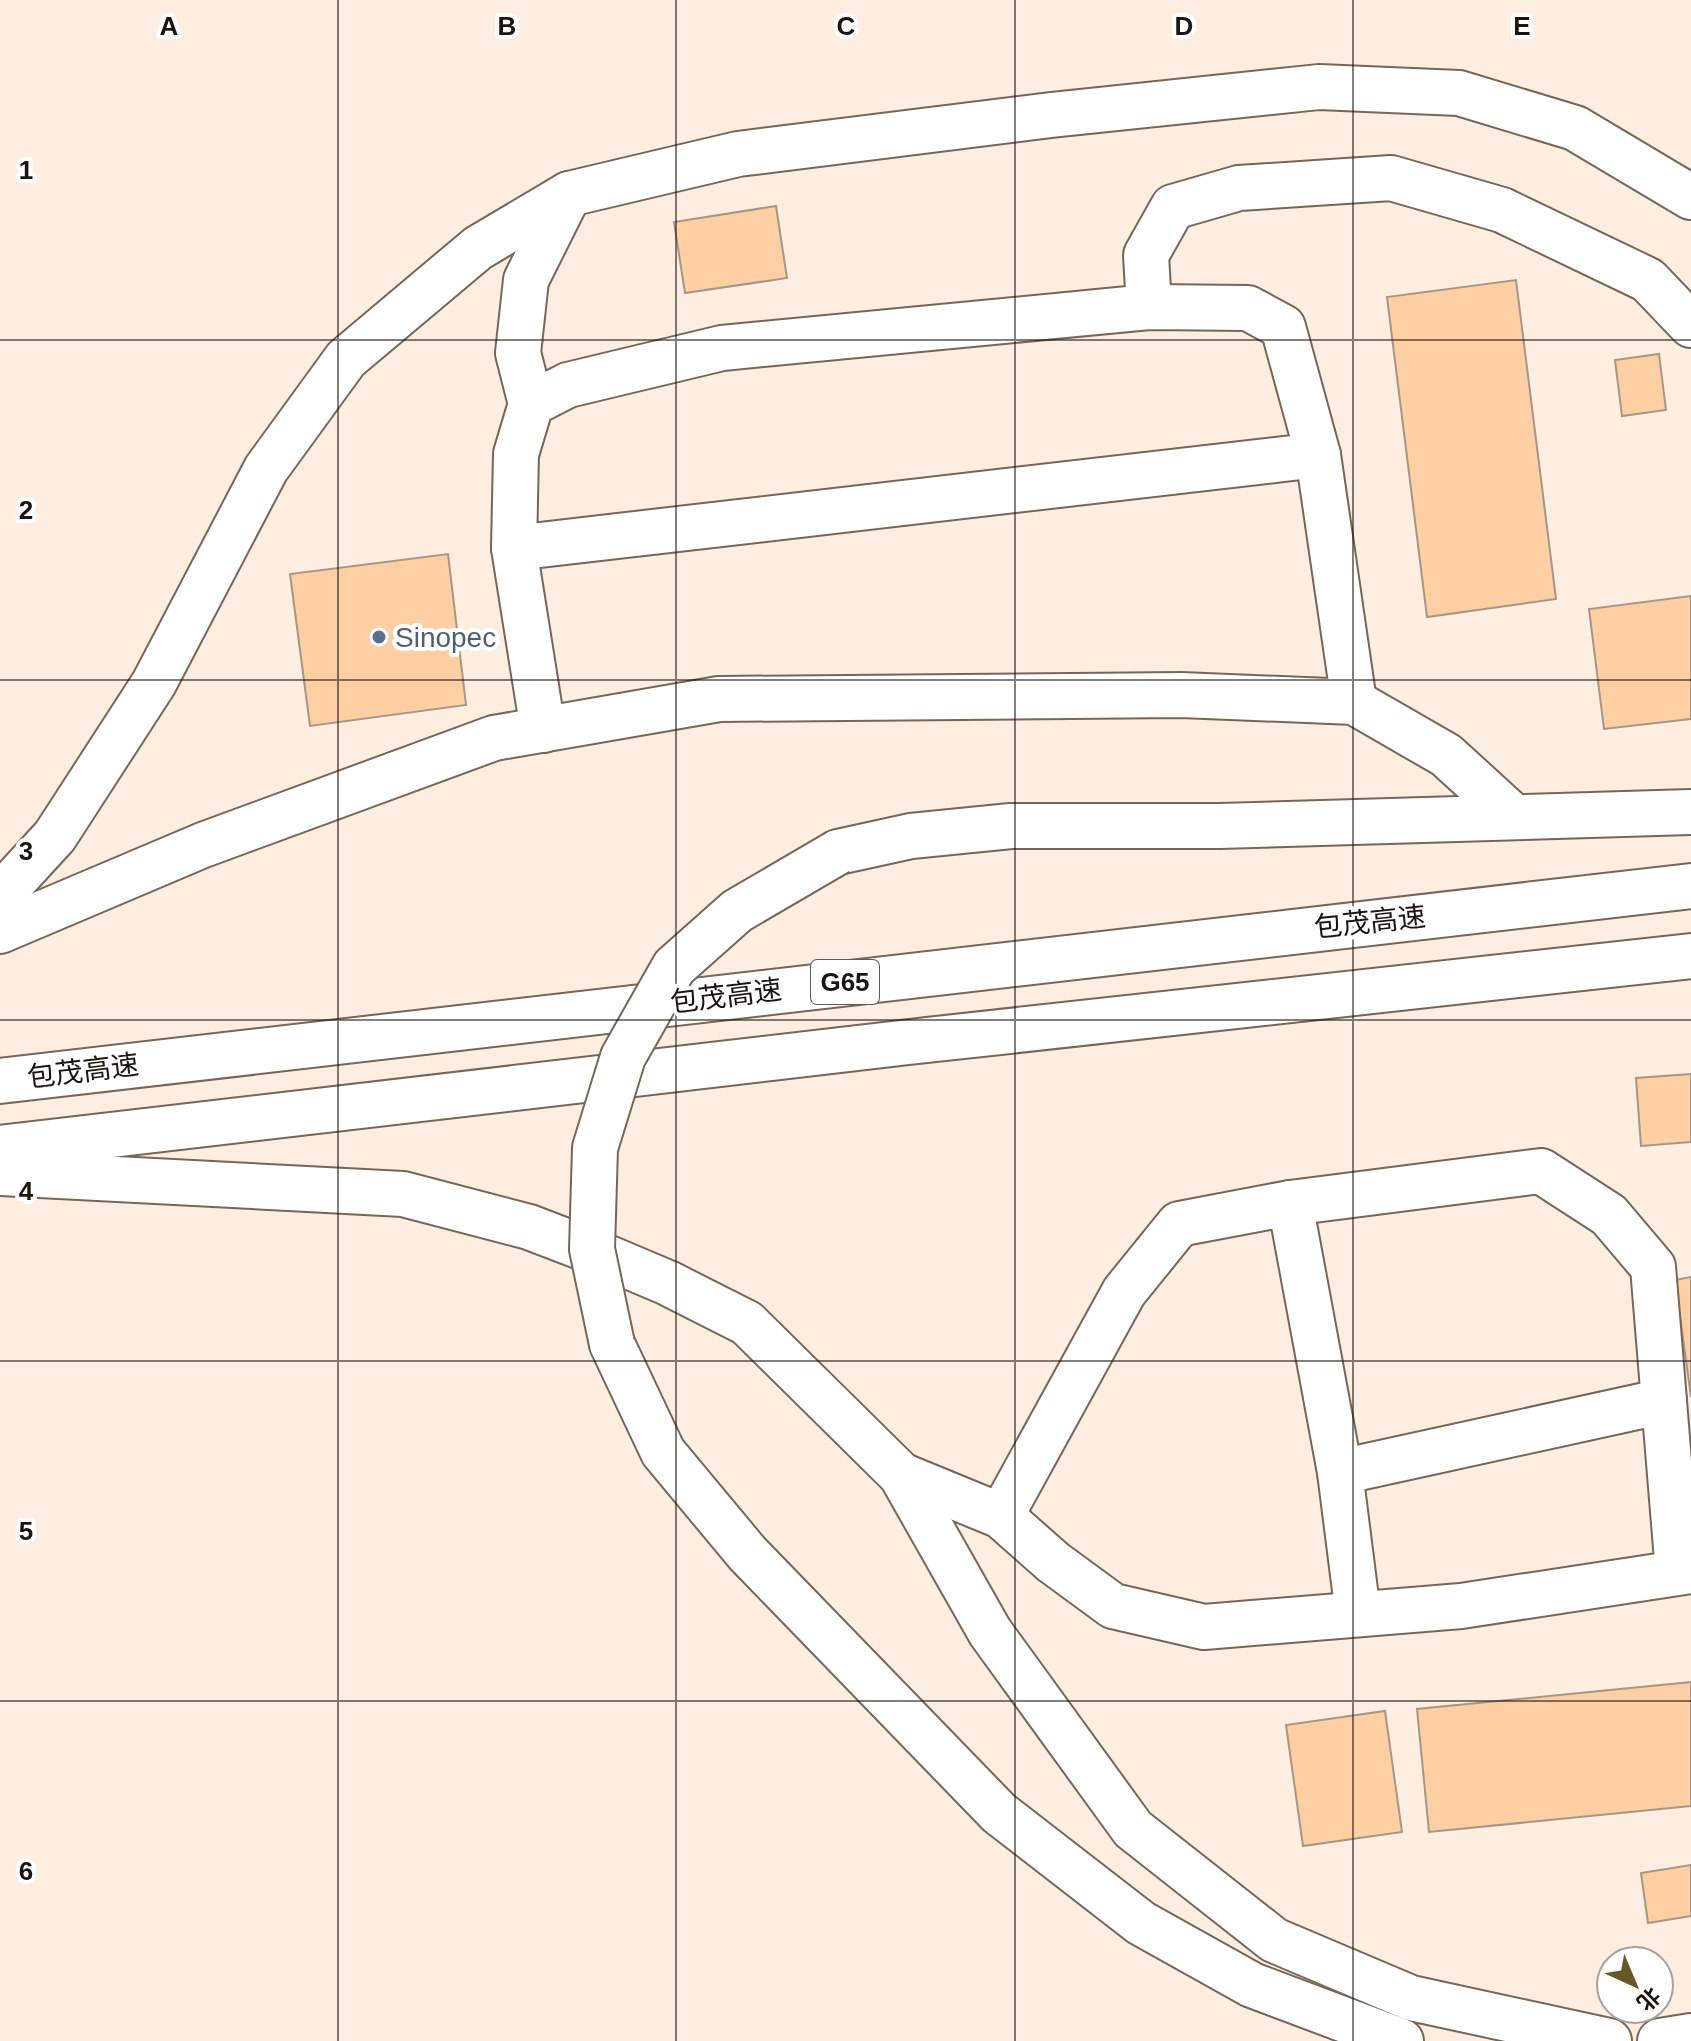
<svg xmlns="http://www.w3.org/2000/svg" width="1691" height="2041" viewBox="0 0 1691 2041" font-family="Arial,'Noto Sans SC',sans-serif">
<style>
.building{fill:#fdcfa3;stroke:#a79687;stroke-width:2}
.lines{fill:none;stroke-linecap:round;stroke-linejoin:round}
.minor-casing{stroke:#766658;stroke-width:48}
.highway-casing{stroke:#766658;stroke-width:48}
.minor{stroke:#fff;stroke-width:44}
.highway{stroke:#fff;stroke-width:44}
.highway-bridge-casing{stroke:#766658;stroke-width:48;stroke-linecap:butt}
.highway-bridge{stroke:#fff;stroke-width:44}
.grid{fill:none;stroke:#1b150f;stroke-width:2;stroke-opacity:0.55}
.service-dot{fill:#5c6f8a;stroke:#fff;stroke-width:3}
.labels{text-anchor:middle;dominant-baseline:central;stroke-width:8;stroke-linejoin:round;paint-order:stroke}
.shield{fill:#fff;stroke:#5f5b57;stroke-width:2}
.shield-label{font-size:26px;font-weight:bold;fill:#1b150f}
.service-label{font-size:28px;fill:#4e5e75;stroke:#fff;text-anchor:start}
.street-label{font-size:28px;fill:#1b150f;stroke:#fff}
.grid-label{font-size:26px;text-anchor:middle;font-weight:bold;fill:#1b150f;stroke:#fff;stroke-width:8;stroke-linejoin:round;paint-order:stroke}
</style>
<rect width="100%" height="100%" fill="#fdeee1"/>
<!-- building -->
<g class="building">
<path d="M776,206L787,278L685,293L674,222Z"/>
<path d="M1516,280L1556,599L1427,617L1387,297Z"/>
<path d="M1659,354L1666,410L1622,416L1615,360Z"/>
<path d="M448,554L466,705L310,726L290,574Z"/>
<path d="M1691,596V719L1604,729L1589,609Z"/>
<path d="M1691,1074V1142L1641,1146L1636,1078Z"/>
<path d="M1691,1277V1397L1675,1280Z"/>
<path d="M1691,1682V1806L1429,1832L1417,1709Z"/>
<path d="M1385,1711L1402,1832L1303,1846L1286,1725Z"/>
<path d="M1691,1865V1916L1648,1923L1641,1873Z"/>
</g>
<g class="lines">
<defs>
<g id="minor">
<path d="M1149,307L1146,255L1173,207L1239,188L1391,178L1502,210L1648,280L1691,325"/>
<path d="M531,404L518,353L526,280L569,194"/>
<path d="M514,548L1318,455"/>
<path d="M543,730L514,548L516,454L531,404L568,385L722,348L1149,307L1248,308L1283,327L1318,455L1354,702"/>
<path d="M0,931L203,845L494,738L719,699L1181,695L1354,702L1446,755L1514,817"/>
<path d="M1290,1203L1340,1472L1358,1614"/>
<path d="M1340,1472L1664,1401"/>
<path d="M901,1475L1001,1516L1053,1562L1113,1606L1204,1627L1461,1606L1691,1571"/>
<path d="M1001,1516L1124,1292L1179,1224L1290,1203L1541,1171L1609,1215L1653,1267L1678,1572"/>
</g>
<g id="highway">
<path d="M838,852L911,836L1011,826H1220L1691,812"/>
<path d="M0,896L55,836L154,683L266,469L346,359L478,248L569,194L738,154L1051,115L1319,87L1459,93L1575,128L1691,197"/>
<path d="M0,1081L1691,886"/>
<path d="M0,1148L909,1042L1691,956"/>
<path d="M0,1173L403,1194L529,1227L597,1253L668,1283L747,1323L901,1475L990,1632L1133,1829L1274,1940L1411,1998L1609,2041"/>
<path d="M612,1344L663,1452L747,1553L999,1813L1141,1923L1252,1985L1401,2041"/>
<path d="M1660,2041L1691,2036"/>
</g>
</defs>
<!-- minor casing -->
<use href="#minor" class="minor-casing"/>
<!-- highway casing -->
<use href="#highway" class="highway-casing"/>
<!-- minor -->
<use href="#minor" class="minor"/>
<!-- highway -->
<use href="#highway" class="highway"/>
<defs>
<path id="highway-bridge" d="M612,1344L592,1249L595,1148L623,1057L674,967L737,911L838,852"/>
</defs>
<!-- highway-bridge casing -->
<use href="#highway-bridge" class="highway-bridge-casing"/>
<!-- highway-bridge -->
<use href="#highway-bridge" class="highway-bridge"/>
</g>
<!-- grid -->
<path class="grid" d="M338,0V2041M676,0V2041M1015,0V2041M1353,0V2041M0,340H1691M0,680H1691M0,1020H1691M0,1361H1691M0,1701H1691"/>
<!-- markers -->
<circle class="service-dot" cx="379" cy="637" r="8"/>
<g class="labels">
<!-- shield labels -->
<rect class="shield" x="811" y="960" width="68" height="44" rx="6"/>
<g class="shield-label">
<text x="845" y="982">G65</text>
</g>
<!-- service labels -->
<g class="service-label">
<text x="395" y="637">Sinopec</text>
</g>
<!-- street labels -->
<g class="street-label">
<text transform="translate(1370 922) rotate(-6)">包茂高速</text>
<text transform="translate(726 996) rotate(-7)">包茂高速</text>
<text transform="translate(83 1071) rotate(-7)">包茂高速</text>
</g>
</g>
<g class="grid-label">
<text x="169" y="35">A</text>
<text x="507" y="35">B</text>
<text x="846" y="35">C</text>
<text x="1184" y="35">D</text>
<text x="1522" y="35">E</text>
<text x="26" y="179">1</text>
<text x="26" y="519">2</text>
<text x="26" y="860">3</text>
<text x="26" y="1200">4</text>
<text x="26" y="1540">5</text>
<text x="26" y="1880">6</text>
</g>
<!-- north arrow -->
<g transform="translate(1635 1985) rotate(136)"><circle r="38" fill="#ffffff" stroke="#a4a19f" stroke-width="2"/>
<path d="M0-6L14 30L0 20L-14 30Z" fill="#655926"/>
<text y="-12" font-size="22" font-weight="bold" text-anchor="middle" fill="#1b150f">北</text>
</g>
</svg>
